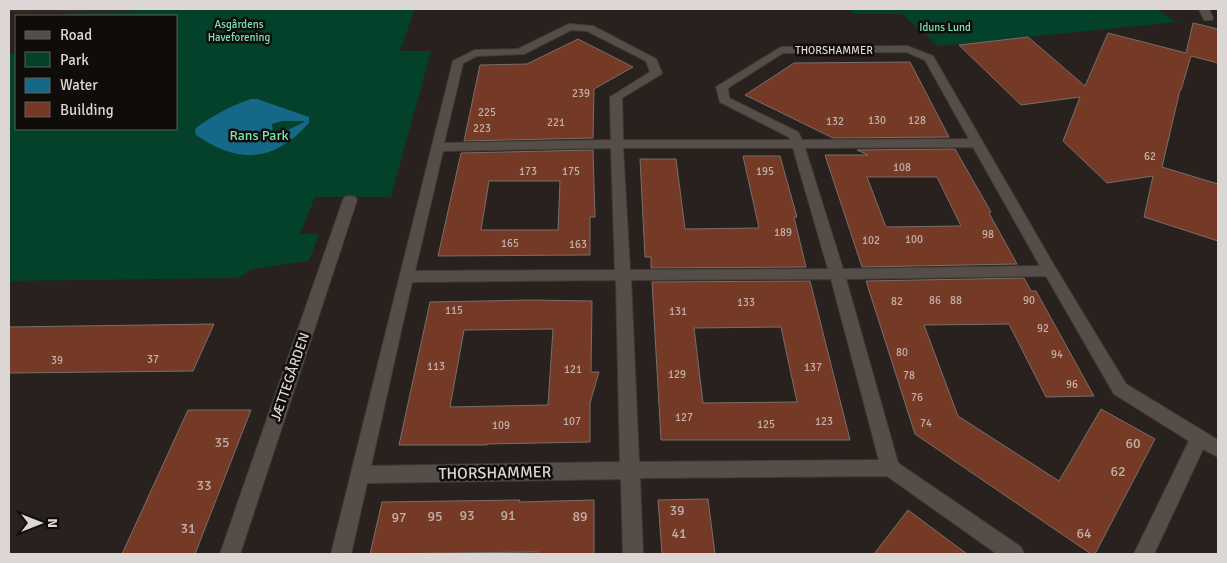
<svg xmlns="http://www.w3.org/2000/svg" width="1227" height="563" viewBox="0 0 1227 563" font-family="Signika,sans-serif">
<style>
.built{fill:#352921}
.green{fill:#03412a}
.water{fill:#156888;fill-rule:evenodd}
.building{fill:#753a26;stroke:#786e6b;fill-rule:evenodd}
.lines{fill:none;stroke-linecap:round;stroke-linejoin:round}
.street-casing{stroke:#423c38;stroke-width:2}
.street{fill:#554d48;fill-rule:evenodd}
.labels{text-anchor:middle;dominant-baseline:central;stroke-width:5;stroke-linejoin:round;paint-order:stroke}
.far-park-label{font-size:11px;fill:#7ce3b3;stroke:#0f0c0a}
.far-street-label{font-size:11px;fill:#dcd7d5;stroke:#0f0c0a}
.number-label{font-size:11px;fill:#c2b0a9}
.park-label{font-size:14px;fill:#7ce3b3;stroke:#0f0c0a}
.street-label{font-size:14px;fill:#dcd7d5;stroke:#0f0c0a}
.near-number-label{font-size:14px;fill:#c2b0a9}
.near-street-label{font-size:16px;fill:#dcd7d5;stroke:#0f0c0a}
</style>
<rect width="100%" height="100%" fill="#28211d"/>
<!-- built -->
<path class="built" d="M9,9H133L130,12L9,13Z"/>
<!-- green -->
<g class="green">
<path d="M133,9H415L400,51H431L391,197H315L300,234H319L309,261L252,269L238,278L9,281V54H16V129H176V16H64L67,13L130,12Z"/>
<path d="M850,9H1157L1177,22L938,46L902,14H852Z"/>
</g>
<!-- water -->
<path class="water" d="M251,99H257L309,117V123C274,162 239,165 196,135L195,129C211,116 232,105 251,99ZM282,121H303L304,122L282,133L273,132L272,124Z"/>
<!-- building -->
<g class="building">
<path d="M1193,23L1218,29V63L1191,56L1181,90H1180L1162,167L1218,184V241L1144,217L1153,176L1107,183L1063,141L1080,97L1021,105L959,45L1028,37L1085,86L1108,33L1186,53Z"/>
<path d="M578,39L633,67L594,89L593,138L464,141L480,65L527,64Z"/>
<path d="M910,62L949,137L833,138L745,95L794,63Z"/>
<path d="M955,149L991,212L989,213L1017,264L862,267L825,155H868L857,150ZM867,177H937L961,226L886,227Z"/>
<path d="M593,150L595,217H590V255L438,256L461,153ZM489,181H560L558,230H481Z"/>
<path d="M743,156H780L797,217H794L806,267L651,268V257H645L640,159H676L685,229L759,228Z"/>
<path d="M1024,278L1031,291H1036L1094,396L1046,397L1009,324L924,325L958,416L1059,481L1101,409L1155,439L1095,554H1091L915,434L866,281Z"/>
<path d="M810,281L850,440H661L652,282ZM781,327L797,402L703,403L694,328Z"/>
<path d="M532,300L592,301L591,372H599L590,403V442L487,444V445H399L430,302ZM553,329L548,405L450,407L464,330Z"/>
<path d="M214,324L193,371L9,373V327Z"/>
<path d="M188,410H251L195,554H122Z"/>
<path d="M708,499L715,554H662L658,500Z"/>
<path d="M520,500L519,502L594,500V554H538V552L370,554L382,502Z"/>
<path d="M908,510L967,554H874Z"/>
</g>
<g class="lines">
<defs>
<g id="street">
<path d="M1199,9H1209L1213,18L1212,20H1204Z"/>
<path d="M569,24L593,26L656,59L662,73L660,75L622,98L623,140H790L789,137L720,102L716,87L781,47L907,46L933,56L1055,267L1126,384L1218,440V457L1203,449L1154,554H1134L1189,441L1114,394L1046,276L846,279L898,463L1021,547L1024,554H997L887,476L640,478L643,554H623L621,479L367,483L351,554H331L453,61L475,50L518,49ZM571,30L587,31L646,61L650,72L610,97L611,140L444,143L463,63L477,56L524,54ZM906,52L925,60L969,139L802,140L798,132L729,98L728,88L783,53ZM973,147L1040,266L843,269L805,148ZM611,148L615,270L415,271L443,151ZM623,148H793L828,269L630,270ZM831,279L879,460L639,462L631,280ZM616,280L620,462L371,466L412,282Z"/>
<path d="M350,196L355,197L357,200L240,554H220L343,200L345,197Z"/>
</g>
</defs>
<!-- street casing -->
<use href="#street" class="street-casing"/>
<!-- street -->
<use href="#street" class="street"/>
</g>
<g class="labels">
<!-- far-park labels -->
<g class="far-park-label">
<text x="239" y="24">Asgårdens<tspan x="239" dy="13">Haveforening</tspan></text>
<text x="945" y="27">Iduns Lund</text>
</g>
<!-- far-street labels -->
<g class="far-street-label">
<text x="834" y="50">THORSHAMMER</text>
</g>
<!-- number labels -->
<g class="number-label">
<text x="581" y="93">239</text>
<text x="487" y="112">225</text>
<text x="877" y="120">130</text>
<text x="917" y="120">128</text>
<text x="835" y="121">132</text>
<text x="556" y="122">221</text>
<text x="482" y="128">223</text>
<text x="1150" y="156">62</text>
<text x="902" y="167">108</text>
<text x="528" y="171">173</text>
<text x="571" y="171">175</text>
<text x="765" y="171">195</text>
<text x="783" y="232">189</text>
<text x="988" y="234">98</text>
<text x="914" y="239">100</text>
<text x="871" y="240">102</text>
<text x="510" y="243">165</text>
<text x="578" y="244">163</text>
<text x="935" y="300">86</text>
<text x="956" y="300">88</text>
<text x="1029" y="300">90</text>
<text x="897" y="301">82</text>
<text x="746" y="302">133</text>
<text x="454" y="310">115</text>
<text x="678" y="311">131</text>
<text x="1043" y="328">92</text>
<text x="902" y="352">80</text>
<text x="1057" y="354">94</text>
<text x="153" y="359">37</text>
<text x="57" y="360">39</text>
<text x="436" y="366">113</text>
<text x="813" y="367">137</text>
<text x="573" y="369">121</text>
<text x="677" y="374">129</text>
<text x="909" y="375">78</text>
<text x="1072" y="384">96</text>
<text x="917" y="397">76</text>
<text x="684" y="417">127</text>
<text x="572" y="421">107</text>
<text x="824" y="421">123</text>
<text x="926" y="423">74</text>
<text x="766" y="424">125</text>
<text x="501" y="425">109</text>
</g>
<!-- park labels -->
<g class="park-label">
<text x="259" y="135">Rans Park</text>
</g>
<!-- street labels -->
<g class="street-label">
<text transform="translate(290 377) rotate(-71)">JÆTTEGÅRDEN</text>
</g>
<!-- near-number labels -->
<g class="near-number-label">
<text x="222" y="442">35</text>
<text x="1133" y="443">60</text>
<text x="1118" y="471">62</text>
<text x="204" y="485">33</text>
<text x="677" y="510">39</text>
<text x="467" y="515">93</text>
<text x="508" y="515">91</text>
<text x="435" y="516">95</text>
<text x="580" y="516">89</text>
<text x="399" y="517">97</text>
<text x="188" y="528">31</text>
<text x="679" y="533">41</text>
<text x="1084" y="533">64</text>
</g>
<!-- near-street labels -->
<g class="near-street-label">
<text transform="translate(495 473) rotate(-1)">THORSHAMMER</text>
</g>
</g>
<!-- border -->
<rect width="1227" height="563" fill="none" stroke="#dcd7d5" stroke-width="20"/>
<!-- legend -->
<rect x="15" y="15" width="162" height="115" fill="#0f0c0a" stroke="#615d5b"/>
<rect x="25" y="31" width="25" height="8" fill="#554d48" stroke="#615d5b"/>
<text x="60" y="40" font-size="15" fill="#dcd7d5">Road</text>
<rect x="25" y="52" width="25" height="15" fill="#03412a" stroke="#615d5b"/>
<text x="60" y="65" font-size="15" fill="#dcd7d5">Park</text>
<rect x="25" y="78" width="25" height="15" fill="#156888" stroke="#615d5b"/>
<text x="60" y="90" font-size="15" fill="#dcd7d5">Water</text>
<rect x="25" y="102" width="25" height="15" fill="#753a26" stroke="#615d5b"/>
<text x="60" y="115" font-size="15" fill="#dcd7d5">Building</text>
<!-- north arrow -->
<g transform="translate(40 523) rotate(90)" stroke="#0f0c0a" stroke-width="4" paint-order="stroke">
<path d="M0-4L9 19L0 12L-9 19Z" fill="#dcd7d5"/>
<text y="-8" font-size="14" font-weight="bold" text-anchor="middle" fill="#dcd7d5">N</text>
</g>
</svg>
